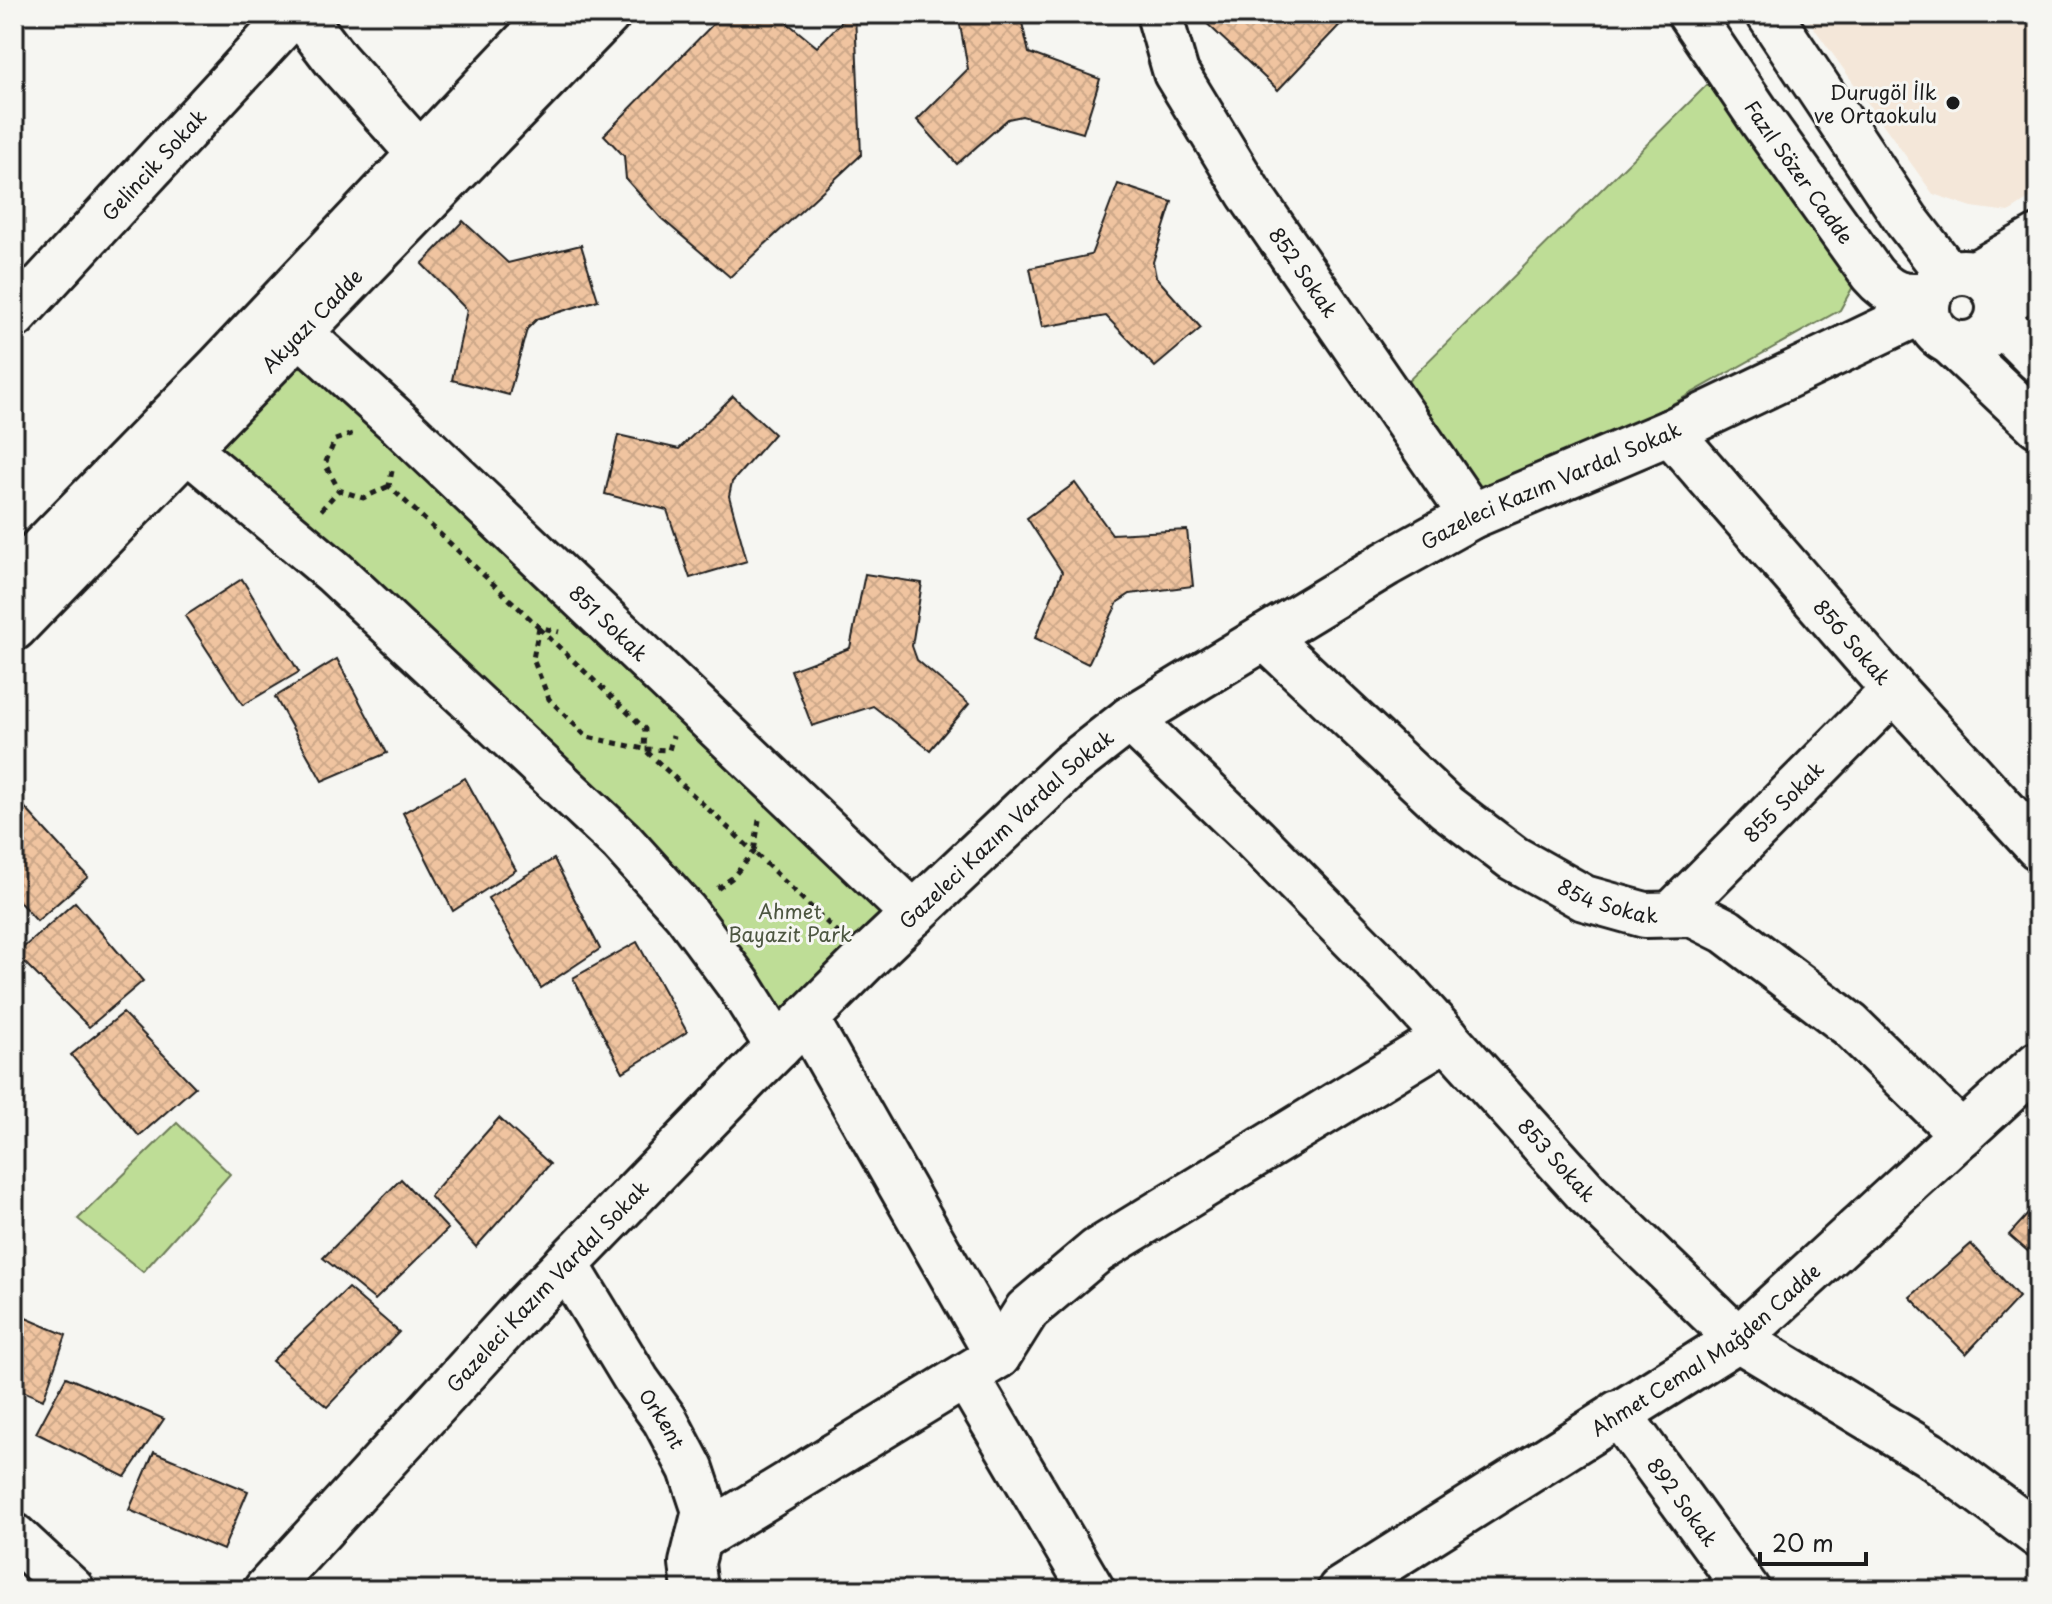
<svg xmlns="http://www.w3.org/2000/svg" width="2052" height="1604" viewBox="0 0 2052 1604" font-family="'Playpen Sans',sans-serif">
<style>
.built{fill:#f4e7d9}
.park{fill:#bedd96;stroke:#6d7c59;stroke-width:2}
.building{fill:url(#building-cross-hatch);stroke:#1c1c1c;stroke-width:2}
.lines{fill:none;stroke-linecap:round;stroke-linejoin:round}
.minor-casing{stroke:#1c1c1c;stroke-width:50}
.major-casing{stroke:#1c1c1c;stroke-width:50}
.path{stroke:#1c1c1c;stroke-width:5;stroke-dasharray:6 6;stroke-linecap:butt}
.minor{stroke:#f6f6f2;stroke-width:44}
.major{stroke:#f6f6f2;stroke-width:44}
.poi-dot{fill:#1c1c1c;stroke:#f6f6f2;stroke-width:3}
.labels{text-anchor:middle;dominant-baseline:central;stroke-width:6;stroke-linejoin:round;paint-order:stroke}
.poi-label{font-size:20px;fill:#1c1c1c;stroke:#f6f6f2;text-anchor:end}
.street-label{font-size:20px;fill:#1c1c1c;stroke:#f6f6f2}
.park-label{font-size:20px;fill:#4d5641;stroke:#f6f6f2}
</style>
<defs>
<pattern id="building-cross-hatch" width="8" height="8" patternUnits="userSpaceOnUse" patternTransform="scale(2)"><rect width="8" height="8" fill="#f0c4a0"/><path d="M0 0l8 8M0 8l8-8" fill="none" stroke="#cda889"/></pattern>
</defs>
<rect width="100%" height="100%" fill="#f6f6f2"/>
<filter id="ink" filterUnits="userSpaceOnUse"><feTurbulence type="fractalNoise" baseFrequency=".0125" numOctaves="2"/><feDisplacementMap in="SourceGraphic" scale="16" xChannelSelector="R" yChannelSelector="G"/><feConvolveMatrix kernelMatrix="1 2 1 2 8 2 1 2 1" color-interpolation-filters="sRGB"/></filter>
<g filter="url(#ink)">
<!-- built -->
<path class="built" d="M1804,14H2038V193L2009,212L1972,207L1933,194Z"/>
<!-- park -->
<g class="park">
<path d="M1725,67L1865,265L1840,310L1472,516L1391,398Z"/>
<path d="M288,340L902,922L778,1047L739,985L190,444Z"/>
<path d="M177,1123L230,1174L143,1272L78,1219Z"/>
</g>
<!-- building -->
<g class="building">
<path d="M723,14H788L784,20L817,47L849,14H855L861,155L730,277L661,218L626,179L624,156L604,135Z"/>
<path d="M958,14H1020L1029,53L1100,79L1083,133L1022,116L1008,119L957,164L917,120L968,69Z"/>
<path d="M1206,14H1350L1278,90L1202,19Z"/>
<path d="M1118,184L1172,202L1153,262L1156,277L1201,328L1155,367L1106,316L1042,327L1030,268L1091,255Z"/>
<path d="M463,221L508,263L581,245L598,300L537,319L527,329L509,395L452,380L467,310L422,264Z"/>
<path d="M733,396L774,434L732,482L729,496L747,561L690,578L667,510L605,494L618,435L679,449Z"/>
<path d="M1075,483L1112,534L1187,530L1193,586L1130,594L1118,602L1088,664L1035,638L1062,572L1027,518Z"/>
<path d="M865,574L922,583L912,646L917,660L969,704L930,750L873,706L812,726L791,670L850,648Z"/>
<path d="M242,579L299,672L243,705L185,616Z"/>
<path d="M337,659L387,753L322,781L275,697Z"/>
<path d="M465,778L516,870L453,911L403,813Z"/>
<path d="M18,800L88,877L37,921L14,896V803Z"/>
<path d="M554,859L600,949L541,988L488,898Z"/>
<path d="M75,902L143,981L89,1027L16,954Z"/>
<path d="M637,942L687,1032L623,1072L573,978Z"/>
<path d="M123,1013L195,1087L139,1136L71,1055Z"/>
<path d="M499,1118L550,1164L476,1247L430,1196Z"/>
<path d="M401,1179L448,1229L375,1300L323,1258Z"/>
<path d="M2038,1203V1260L2009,1235Z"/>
<path d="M1971,1244L2019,1297L1966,1354L1910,1297Z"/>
<path d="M348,1288L399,1332L327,1407L272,1361Z"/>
<path d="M14,1313L66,1335L43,1400L14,1387Z"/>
<path d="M66,1377L164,1419L125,1477L36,1433Z"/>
<path d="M154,1452L248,1491L223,1550L129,1510Z"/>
</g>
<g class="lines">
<defs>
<g id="minor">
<path d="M301,14L336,60L420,154"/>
<path id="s1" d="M1159,14L1176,73L1249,193L1472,516"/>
<path id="s2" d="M1690,14L1763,122L1872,274C1890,295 1902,298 1929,295"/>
<path d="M1769,14L1907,221L1948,274"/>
<circle cx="1963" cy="308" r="36"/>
<path d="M1976,273L2038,238"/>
<path d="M2000,306L2038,280"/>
<path id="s3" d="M14,316L293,14"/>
<path d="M1998,320L2038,360"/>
<path id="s4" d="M301,334L401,425L914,914"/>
<path d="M1950,342L2038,425"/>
<path id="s5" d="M1670,432L1894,690L2038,847"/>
<path d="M187,449L334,572L621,841L685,912L739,985L778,1047"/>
<path id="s6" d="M1265,637L1446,807L1513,858L1584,898L1645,915L1692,914L1726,931L1850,1025L1962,1134"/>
<path id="s7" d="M1130,719L1255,839L1400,986L1586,1192L1738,1339L1929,1454L2038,1535"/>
<path id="s8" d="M1672,914L1894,690"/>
<path d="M806,1019L998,1356"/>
<path id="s9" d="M566,1264L637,1381L665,1420L691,1469L705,1511L692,1563L695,1590"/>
<path d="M966,1376L1092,1590"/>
<path id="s10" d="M1618,1413L1747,1590"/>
<path d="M14,1536L72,1590"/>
<path d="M698,1539L998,1356L1027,1310L1097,1251L1447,1037"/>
<path id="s11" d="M266,1590L522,1310L749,1076L866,959L1070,766L1130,719L1386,564L1472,516L1670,432L1927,309"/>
</g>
<g id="major">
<path d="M14,577L219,367L552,14"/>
<path id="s12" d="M14,628L608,14"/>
<path id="s13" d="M1340,1590L1738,1339L2038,1064"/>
</g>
</defs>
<!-- minor casing -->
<use href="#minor" class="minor-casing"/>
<!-- major casing -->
<use href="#major" class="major-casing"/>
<!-- path -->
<g class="path">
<path d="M352,434L335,440L325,464L339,490L363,498L389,486"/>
<path d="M392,471L389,486L539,627L559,632"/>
<path d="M321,510L339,490"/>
<path d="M539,627L533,659L549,699L587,737L644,749L754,852L732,878L717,889"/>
<path d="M539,628L645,729L644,749L669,750L673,736"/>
<path d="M759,820L754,852L839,934"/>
</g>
<!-- minor -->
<use href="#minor" class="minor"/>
<!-- major -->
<use href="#major" class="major"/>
</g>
</g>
<!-- markers -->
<circle class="poi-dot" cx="1953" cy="103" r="8"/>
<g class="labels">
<!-- poi labels -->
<g class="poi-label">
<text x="1937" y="92">Durugöl İlk<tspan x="1937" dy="23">ve Ortaokulu</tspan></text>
</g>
<!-- street labels -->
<g class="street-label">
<text stroke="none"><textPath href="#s3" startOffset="206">Gelincik Sokak</textPath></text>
<text stroke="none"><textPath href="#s2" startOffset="192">Fazıl Sözer Cadde</textPath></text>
<text stroke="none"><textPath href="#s1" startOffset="298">852 Sokak</textPath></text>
<text stroke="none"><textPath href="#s12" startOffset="428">Akyazı Cadde</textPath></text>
<text stroke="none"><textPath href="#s11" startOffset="1710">Gazeleci Kazım Vardal Sokak</textPath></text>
<text stroke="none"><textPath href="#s4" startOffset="422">851 Sokak</textPath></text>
<text stroke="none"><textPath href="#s5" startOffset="278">856 Sokak</textPath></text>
<text stroke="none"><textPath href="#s8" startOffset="158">855 Sokak</textPath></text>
<text stroke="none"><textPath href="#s11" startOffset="1062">Gazeleci Kazım Vardal Sokak</textPath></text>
<text stroke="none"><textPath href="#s6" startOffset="438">854 Sokak</textPath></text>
<text stroke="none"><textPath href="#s7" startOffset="614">853 Sokak</textPath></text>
<text stroke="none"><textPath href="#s11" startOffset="414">Gazeleci Kazım Vardal Sokak</textPath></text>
<text stroke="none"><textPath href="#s13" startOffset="438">Ahmet Cemal Mağden Cadde</textPath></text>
<text stroke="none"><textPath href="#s9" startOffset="182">Orkent</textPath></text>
<text stroke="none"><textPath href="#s10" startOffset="110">892 Sokak</textPath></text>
</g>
<!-- park labels -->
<g class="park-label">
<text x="790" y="911">Ahmet<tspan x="790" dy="23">Bayazit Park</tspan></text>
</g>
</g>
<!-- margin -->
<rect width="2052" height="1604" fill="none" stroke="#f6f6f2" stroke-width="48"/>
<rect x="24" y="24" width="2004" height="1556" fill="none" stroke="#1c1c1c" stroke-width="3" filter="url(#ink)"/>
<!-- scale -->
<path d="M1760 1552v12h106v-12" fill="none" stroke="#1c1c1c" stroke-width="4"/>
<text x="1772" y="1552" font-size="24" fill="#1c1c1c" stroke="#f6f6f2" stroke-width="6" paint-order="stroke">20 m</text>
</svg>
